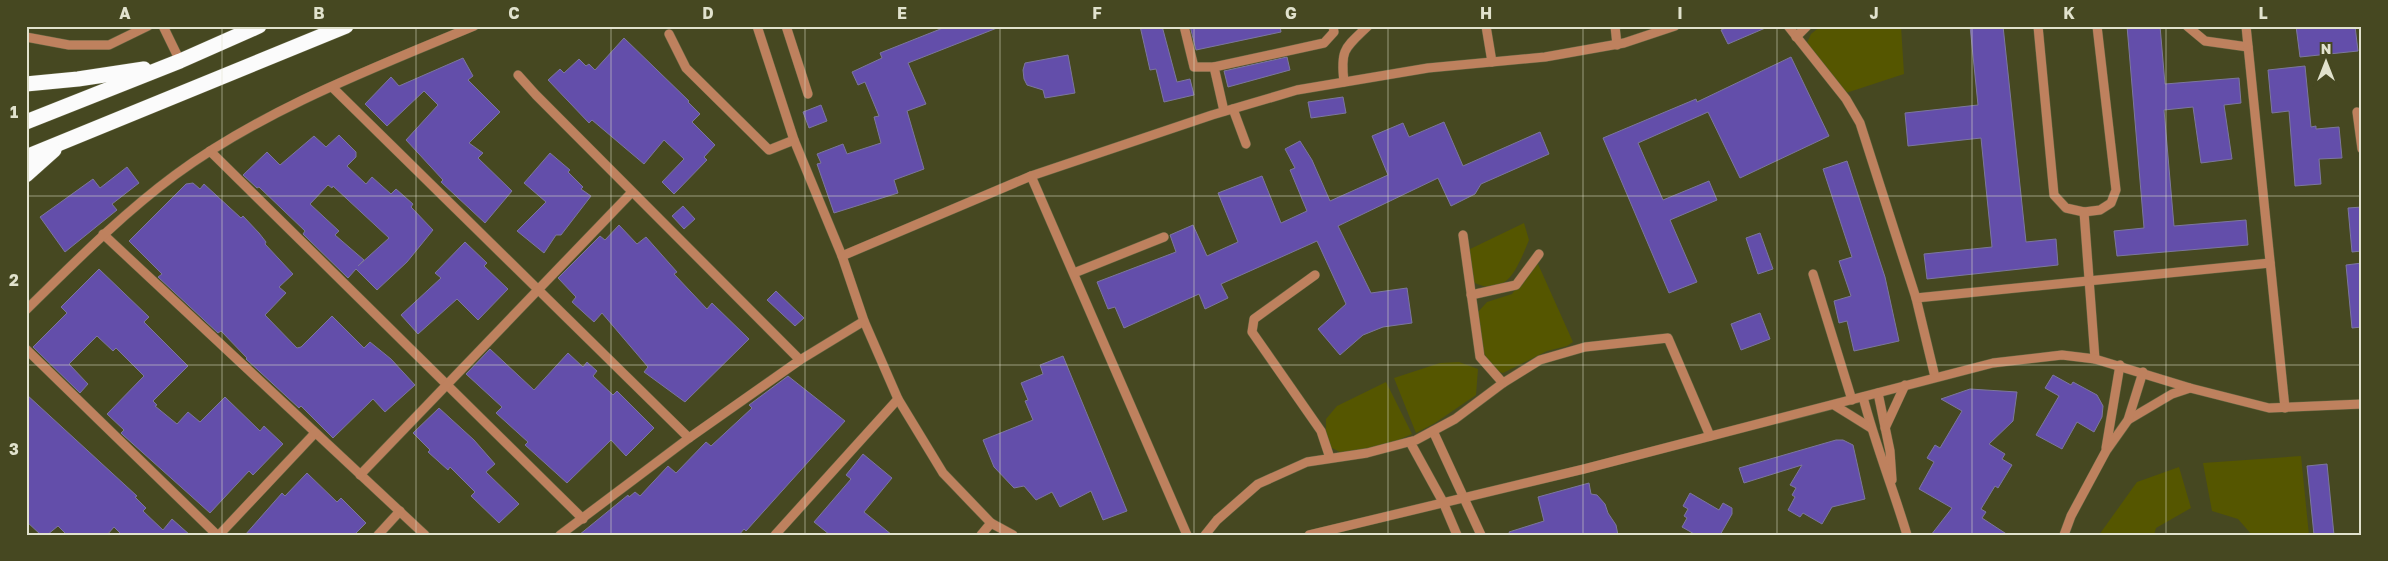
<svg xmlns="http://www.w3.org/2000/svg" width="2388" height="561" viewBox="0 0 2388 561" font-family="'Golos Text',sans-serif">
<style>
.green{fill:#555600}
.building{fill:#634eaa;stroke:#7c779d;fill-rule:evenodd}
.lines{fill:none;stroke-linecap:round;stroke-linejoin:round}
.minor-casing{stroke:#626440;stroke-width:10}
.highway-casing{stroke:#626440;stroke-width:16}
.minor{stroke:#be815e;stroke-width:9}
.highway{stroke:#fbfbfb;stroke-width:15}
.grid{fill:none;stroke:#e1e2cd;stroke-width:1;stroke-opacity:0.55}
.neatline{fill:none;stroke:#e1e2cd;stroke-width:2}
.grid-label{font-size:16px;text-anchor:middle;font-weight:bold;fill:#e1e2cd}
</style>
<rect width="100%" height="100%" fill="#464821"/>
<!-- green -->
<g class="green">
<path d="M1821,26H1901L1904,74L1846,93L1806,45L1811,34Z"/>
<path d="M1524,223L1529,240C1518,266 1507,300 1473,282L1466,251Z"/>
<path d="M1538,264L1573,342L1567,346L1547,351L1503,373L1495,371L1478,344V312L1487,302L1512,294L1532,265Z"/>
<path d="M1459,362L1478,369L1476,395L1435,423L1416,433L1394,378L1440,363Z"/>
<path d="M1386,382L1412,434L1385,446L1346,455L1326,445V419L1337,406Z"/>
<path d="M2301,456L2309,535H2252L2238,519L2212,511L2203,463Z"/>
<path d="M2179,467L2191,508L2156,528L2154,535H2099L2137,482Z"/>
</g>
<!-- building -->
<g class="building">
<path d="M948,26L997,28L908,63L926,104L907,111L924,169L894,180L898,193L834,213L817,164L821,163L817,154L843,144L847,154L881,143L874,117L879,116L865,82L858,85L852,72L882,58L880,53Z"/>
<path d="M1140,26H1162L1177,82L1190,79L1194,95L1164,102L1156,69L1150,70Z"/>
<path d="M1190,26H1280L1281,32L1196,50Z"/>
<path d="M1730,26H1770L1728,44L1721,30Z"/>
<path d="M1970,26H2003L2026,242L2056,239L2058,265L1927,279L1924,254L1992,247L1981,138L1908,146L1905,113L1978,105Z"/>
<path d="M2127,26H2160L2165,84L2239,78L2241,103L2224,105L2232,159L2201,163L2193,107L2164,110L2174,226L2246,220L2248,245L2117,256L2114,231L2144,228Z"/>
<path d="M2296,26H2355L2358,51L2300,57Z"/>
<path d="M624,38L689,101L688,102L700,114L692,122L715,145L704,157L707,160L674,194L662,182L684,159L664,140L644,164L592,120L589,123L548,80L560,69L564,73L579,59L586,66L589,64L595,70Z"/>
<path d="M1068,55L1075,93L1045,98L1043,90L1027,85L1024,79L1023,70L1025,63Z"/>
<path d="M1287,57L1290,70L1228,87L1224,71Z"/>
<path d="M1791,57L1829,136L1740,178L1708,112L1638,143L1663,200L1709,181L1717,200L1670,220L1697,282L1669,293L1603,138L1696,99L1697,102Z"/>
<path d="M463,58L473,76L468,80L500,112L469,143L483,153L478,158L512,191L485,223L441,182L443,180L406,140L438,105L424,91L387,126L365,104L391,77L399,86Z"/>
<path d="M2305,66L2311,127L2316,126V129L2339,127L2342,158L2319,159L2321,184L2295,186L2289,111L2272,113L2268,70Z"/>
<path d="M1343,97L1346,113L1311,118L1308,102Z"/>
<path d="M821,105L827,121L809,128L803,112Z"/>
<path d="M1444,122L1463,166L1540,132L1549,154L1481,184L1475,194L1451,206L1438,178L1338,226L1371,293L1407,288L1412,323L1383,327L1363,335L1340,355L1318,329L1346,304L1317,241L1221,284L1228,298L1205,309L1199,294L1124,328L1115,307L1108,309L1097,282L1176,252L1170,235L1193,225L1207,256L1238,242L1218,193L1262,176L1281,223L1307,211L1290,170L1295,168L1285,149L1300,141L1312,160L1330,201L1388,175L1372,136L1403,123L1409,137Z"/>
<path d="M339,135L356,152V157L347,166L366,184L372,177L391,194L396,189L413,204L411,207L433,230L407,262L377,290L356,269L348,278L303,234L305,231L259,187L257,188L243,175L267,152L280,165L314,136L326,147ZM328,185L332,188L333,186L389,238L358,266L364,260L335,235L339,231L310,204Z"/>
<path d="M550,153L570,170L568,172L583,187L581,189L591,196L561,235H556L544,253L517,231L546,202L524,183Z"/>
<path d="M1847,161L1885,277L1899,341L1854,351L1847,321L1839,323L1834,301L1851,296L1839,261L1852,257L1823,169Z"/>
<path d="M127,167L139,183L112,204L117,210L65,252L40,217L93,179L100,188Z"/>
<path d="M193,183L200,189L204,184L241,218L243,216L259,233L266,242L265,244L293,274L279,287L286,293L265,315L297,348L301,347L332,316L364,348L370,342L391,359L415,385L385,412L373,399L333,438L301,406L299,408L246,359L247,358L221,331L218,333L158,277L162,274L129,241L186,184Z"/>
<path d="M683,206L695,219L684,229L672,216Z"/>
<path d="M2362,207V251L2352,252L2348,208Z"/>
<path d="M619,225L637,244L646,237L677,272L674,274L707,309L712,303L749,339L685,402L644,372L648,367L602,313L594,322L572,302L576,297L558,278L600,236L605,240Z"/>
<path d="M1760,233L1773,269L1758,274L1746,238Z"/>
<path d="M465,242L487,263L484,266L508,289L478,320L457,299L418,334L401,315L441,278L435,273Z"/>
<path d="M2362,263V327L2352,328L2346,265Z"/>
<path d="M99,269L149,317L144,322L188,366L153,401L157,405L155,406L177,424L188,412L200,422L225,397L260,431L264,426L283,444L253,475L249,471L210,513L123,435L121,433L124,430L107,414L144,376L116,348L113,351L97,336L69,364L88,384L80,393L33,347L67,313L61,307Z"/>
<path d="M776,291L804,318L795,326L767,300Z"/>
<path d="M1760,313L1770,339L1741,350L1731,324Z"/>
<path d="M490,349L534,390L568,353L583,367L587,362L597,371L593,376L613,395L617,391L654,428L626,456L611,440L567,483L525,445L528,442L496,413L502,407L466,374Z"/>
<path d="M1063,356L1127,511L1103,520L1091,491L1060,507L1052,492L1036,500L1024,486L1014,488L994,467L983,440L1033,420L1025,401L1028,400L1021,383L1043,374L1040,365Z"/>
<path d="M2053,375L2071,385L2073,382L2097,395L2103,406L2102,417L2094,432L2077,422L2062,449L2036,435L2059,396L2045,388Z"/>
<path d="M788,376L845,421L746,531L744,529L739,535H579L628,495L629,497L635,492L640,496L668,466L676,473L706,442L711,446L752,408L749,405Z"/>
<path d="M1970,389L2017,392L2013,421L1989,444L2005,454L2002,459L2012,465L1998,488L1995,486L1981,509L1986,512L1982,518L2008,535H1931L1952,508L1919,489L1934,462L1927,458L1935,445L1940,448L1962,411L1941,399Z"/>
<path d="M26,394L137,496L135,497L146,508L143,511L163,530L172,519L190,535H122L114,527L107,535H67L58,526L47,535H41L26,521Z"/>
<path d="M439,408L474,440L495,464L486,472L519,504L499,523L471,496L475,492L450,467L448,470L428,452L430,450L413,433Z"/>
<path d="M1836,440H1843L1853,445L1865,499L1832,507L1822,524L1803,513L1800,517L1788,510L1795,497L1792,495L1796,488L1790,485L1802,465L1744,483L1739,468Z"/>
<path d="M863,454L892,478L864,512L892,535H830L814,522L851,479L846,475Z"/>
<path d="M2327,464L2334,535H2314L2307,466Z"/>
<path d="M307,473L337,502L341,498L366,523L354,535H245L282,493L285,496Z"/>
<path d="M1589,483L1591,494L1597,495L1605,504L1608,513L1616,525L1618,535H1510L1509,532L1544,521L1538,497Z"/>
<path d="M1690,493L1719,510L1723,503L1732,508V514L1720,535H1696L1682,527L1687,518L1684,516L1688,509L1683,506Z"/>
</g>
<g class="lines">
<defs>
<g id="minor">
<path d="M163,26L180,61"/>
<path d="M757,26L794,140L842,256L864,321L898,399L943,473L991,523L1013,535"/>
<path d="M786,26L808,94"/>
<path d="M1184,26L1194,67H1214"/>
<path d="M1486,26L1492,62"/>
<path d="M1615,26L1617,45"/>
<path d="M1788,26L1846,99L1860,123L1916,298L1935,377"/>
<path d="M2038,26L2054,195L2066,208L2084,212L2100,210L2111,203L2116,190L2097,26"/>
<path d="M2187,26L2205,41L2248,47"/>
<path d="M2246,26L2285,408"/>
<path d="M669,34L686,68L769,150L794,140"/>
<path d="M26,37L69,45H109L148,26"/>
<path d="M1796,37L1807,26"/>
<path d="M518,75L536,95L800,360"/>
<path d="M1344,82C1340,49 1345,48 1368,26"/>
<path d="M332,87L689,438"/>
<path d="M1233,109L1246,144"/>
<path d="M1224,111L1214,67L1324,43L1334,32L1333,26"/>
<path d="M2357,112L2362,149"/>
<path d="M210,151L583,519"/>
<path d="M1031,176L1187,535"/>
<path d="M2084,212L2095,359"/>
<path d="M103,234L425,535"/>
<path d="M1463,235L1480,357L1503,383"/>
<path d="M842,256L1031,176L1212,115L1297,90L1428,68L1545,57L1624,43L1675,26"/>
<path d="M1074,273L1164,237"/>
<path d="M1813,274L1852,400"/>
<path d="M1315,275L1254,319L1252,332L1321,431L1330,458"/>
<path d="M1471,295L1516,285L1539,254"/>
<path d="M1916,298L2270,263"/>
<path d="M26,310C74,263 121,215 175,175C265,109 371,69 474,26"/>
<path d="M26,349L217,535"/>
<path d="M1878,393L1890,451L1892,480"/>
<path d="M1863,397C1875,444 1893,488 1907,535"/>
<path d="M1834,405L1871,428"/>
<path d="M2128,420L2172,394L2190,388"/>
<path d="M1885,428L1905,385"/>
<path d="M1433,431L1481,535"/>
<path d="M1410,442L1443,502L1457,535"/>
<path d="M2106,448L2120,365"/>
<path d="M360,475L632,192"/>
<path d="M219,535L315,433"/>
<path d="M378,535L400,511"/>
<path d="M560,535L689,438L800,360L864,321"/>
<path d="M775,535L898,399"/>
<path d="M981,535L991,523"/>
<path d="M1205,535L1217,520L1258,484L1307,462L1367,453L1416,440L1455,419L1503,383L1540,360L1585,347L1668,338L1710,436"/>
<path d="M1309,535L1584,469L1993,363L2062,355L2095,359L2190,388L2269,408L2362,404"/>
<path d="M2064,535L2071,516L2106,451L2128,420L2143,372"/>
</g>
<g id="highway">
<path d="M26,84L78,79L144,69"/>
<path d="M26,122L180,61L259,26"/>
<path d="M26,157L346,26"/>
<path d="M26,175L54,150"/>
</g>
</defs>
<!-- minor casing -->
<use href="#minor" class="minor-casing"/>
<!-- highway casing -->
<use href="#highway" class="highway-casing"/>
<!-- minor -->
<use href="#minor" class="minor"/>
<!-- highway -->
<use href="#highway" class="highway"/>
</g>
<!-- grid -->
<path class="grid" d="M222,26V535M416,26V535M611,26V535M805,26V535M1000,26V535M1194,26V535M1388,26V535M1583,26V535M1777,26V535M1972,26V535M2166,26V535M26,196H2362M26,365H2362"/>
<!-- border -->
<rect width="2388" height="561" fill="none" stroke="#464821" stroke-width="55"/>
<!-- north arrow -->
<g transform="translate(2326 62)" stroke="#464821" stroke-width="4" paint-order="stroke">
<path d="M0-4L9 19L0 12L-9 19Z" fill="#e1e2cd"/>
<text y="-8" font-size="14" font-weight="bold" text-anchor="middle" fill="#e1e2cd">N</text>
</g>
<rect x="28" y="28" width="2332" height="506" class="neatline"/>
<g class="grid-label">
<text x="125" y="19">A</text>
<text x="319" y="19">B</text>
<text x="514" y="19">C</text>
<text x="708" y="19">D</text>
<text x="902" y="19">E</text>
<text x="1097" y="19">F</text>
<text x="1291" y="19">G</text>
<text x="1486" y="19">H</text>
<text x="1680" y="19">I</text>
<text x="1874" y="19">J</text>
<text x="2069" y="19">K</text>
<text x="2263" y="19">L</text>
<text x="14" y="118">1</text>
<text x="14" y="286">2</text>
<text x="14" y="455">3</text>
</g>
</svg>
